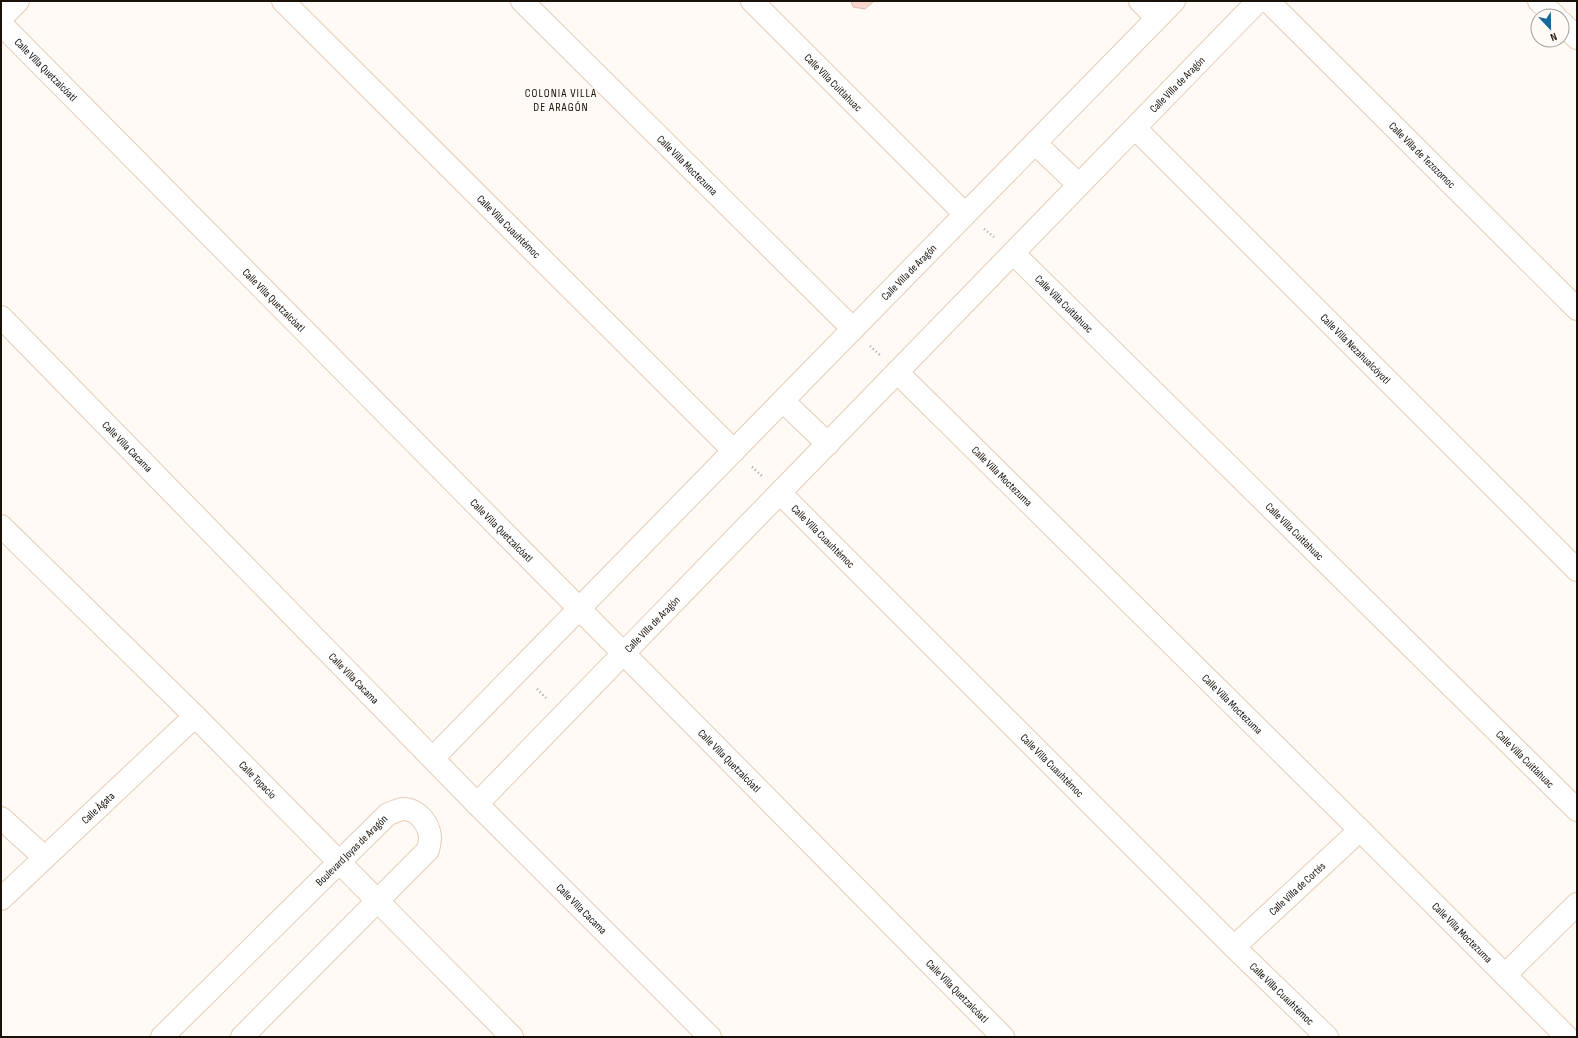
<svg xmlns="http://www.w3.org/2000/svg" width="1578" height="1038" viewBox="0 0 1578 1038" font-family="'Sofia Sans Condensed',sans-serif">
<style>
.building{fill:#fad4cd;stroke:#e0bbb5}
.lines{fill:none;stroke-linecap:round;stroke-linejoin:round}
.minor-casing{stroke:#e5ccb4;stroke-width:24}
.path{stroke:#a7a19a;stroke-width:2.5;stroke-dasharray:1 3;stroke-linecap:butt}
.minor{stroke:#fff;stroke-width:22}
.labels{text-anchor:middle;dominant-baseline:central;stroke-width:3.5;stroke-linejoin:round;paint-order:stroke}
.street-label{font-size:11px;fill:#1a1108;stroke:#fffaf5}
.neighbourhood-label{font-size:12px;letter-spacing:1px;fill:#1a1108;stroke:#fffaf5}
</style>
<rect width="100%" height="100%" fill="#fffaf5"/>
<!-- building -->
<path class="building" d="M851,1H874L865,9L853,7Z"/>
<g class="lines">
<defs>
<g id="minor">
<path id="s1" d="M283,1L734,451"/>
<path id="s2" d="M522,1L853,329"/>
<path id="s3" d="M752,1L965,214"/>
<path d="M1140,1L1157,18"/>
<path id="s4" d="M1268,1L1577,309"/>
<path d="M1539,1L1555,16"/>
<path d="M1,18L18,1"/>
<path d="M1562,23L1577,38"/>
<path id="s5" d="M1,24L1003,1037"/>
<path id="s6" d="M1135,128L1577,570"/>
<path d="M1035,143L1079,185"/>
<path id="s7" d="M1013,253L1577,810"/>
<path id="s8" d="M1,317L477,804L710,1037"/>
<path id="s9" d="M897,372L1360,830L1567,1037"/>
<path d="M783,401L828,444"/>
<path id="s10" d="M780,493L1234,947L1327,1037"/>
<path id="s11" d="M1,526L195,716L512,1037"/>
<path id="s12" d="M433,758L1174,1"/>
<path id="s13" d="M477,804L1258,1"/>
<path d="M1,818L44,857"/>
<path id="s14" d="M1,899L195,716"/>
<path id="s15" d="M1234,947L1360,830"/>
<path d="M1505,975L1577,904"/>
<path id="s16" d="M162,1037L388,814C393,813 399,809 403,809C418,809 429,824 430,837C430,841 429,846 428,850L242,1037"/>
</g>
</defs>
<!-- minor casing -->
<use href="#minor" class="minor-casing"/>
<!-- path -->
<g class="path">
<path d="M984,229L994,237"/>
<path d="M870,346L880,355"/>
<path d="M752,467L762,476"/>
<path d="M537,689L546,698"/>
</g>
<!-- minor -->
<use href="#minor" class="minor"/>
</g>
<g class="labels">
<!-- street labels -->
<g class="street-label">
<text stroke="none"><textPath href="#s5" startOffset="64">Calle Villa Quetzalcóatl</textPath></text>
<text stroke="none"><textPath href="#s3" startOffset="115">Calle Villa Cuitlahuac</textPath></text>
<text stroke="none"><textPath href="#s13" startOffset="1004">Calle Villa de Aragón</textPath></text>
<text stroke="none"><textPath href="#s4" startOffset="218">Calle Villa de Tezozomoc</textPath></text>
<text stroke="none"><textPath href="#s2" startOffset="233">Calle Villa Moctezuma</textPath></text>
<text stroke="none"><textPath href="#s1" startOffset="319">Calle Villa Cuauhtémoc</textPath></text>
<text stroke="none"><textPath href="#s12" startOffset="680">Calle Villa de Aragón</textPath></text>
<text stroke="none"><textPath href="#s5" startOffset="388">Calle Villa Quetzalcóatl</textPath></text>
<text stroke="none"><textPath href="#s7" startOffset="72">Calle Villa Cuitlahuac</textPath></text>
<text stroke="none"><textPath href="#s6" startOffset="312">Calle Villa Nezahualcóyotl</textPath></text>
<text stroke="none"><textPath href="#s8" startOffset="181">Calle Villa Cacama</textPath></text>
<text stroke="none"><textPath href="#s9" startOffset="148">Calle Villa Moctezuma</textPath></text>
<text stroke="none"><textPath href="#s5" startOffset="712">Calle Villa Quetzalcóatl</textPath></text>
<text stroke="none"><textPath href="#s7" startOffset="396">Calle Villa Cuitlahuac</textPath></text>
<text stroke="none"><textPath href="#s10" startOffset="61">Calle Villa Cuauhtémoc</textPath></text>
<text stroke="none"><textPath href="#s13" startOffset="251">Calle Villa de Aragón</textPath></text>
<text stroke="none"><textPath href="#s8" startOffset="505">Calle Villa Cacama</textPath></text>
<text stroke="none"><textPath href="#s9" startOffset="472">Calle Villa Moctezuma</textPath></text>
<text stroke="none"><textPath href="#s7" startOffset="720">Calle Villa Cuitlahuac</textPath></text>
<text stroke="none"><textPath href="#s5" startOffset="1036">Calle Villa Quetzalcóatl</textPath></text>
<text stroke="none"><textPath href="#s10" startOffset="385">Calle Villa Cuauhtémoc</textPath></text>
<text stroke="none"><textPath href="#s11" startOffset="361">Calle Topacio</textPath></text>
<text stroke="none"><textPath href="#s14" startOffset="133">Calle Ágata</textPath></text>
<text stroke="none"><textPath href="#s16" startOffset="266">Boulevard Joyas de Aragón</textPath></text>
<text stroke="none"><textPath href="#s15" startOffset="86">Calle Villa de Cortés</textPath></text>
<text stroke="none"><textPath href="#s8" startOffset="829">Calle Villa Cacama</textPath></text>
<text stroke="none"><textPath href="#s9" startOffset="796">Calle Villa Moctezuma</textPath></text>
<text stroke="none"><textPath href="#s5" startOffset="1360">Calle Villa Quetzalcóatl</textPath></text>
<text stroke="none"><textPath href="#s10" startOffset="709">Calle Villa Cuauhtémoc</textPath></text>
</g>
<!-- neighbourhood labels -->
<g class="neighbourhood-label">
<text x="561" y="93">COLONIA VILLA<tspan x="561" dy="14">DE ARAGÓN</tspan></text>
</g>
</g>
<!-- border -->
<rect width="1578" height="1038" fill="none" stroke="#1a1108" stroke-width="4"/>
<!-- north arrow -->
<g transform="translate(1550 28) rotate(158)"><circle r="19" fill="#fffaf5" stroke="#a39d96"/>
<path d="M0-3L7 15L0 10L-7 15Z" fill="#15699a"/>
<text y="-6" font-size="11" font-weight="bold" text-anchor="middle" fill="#1a1108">N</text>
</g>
</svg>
